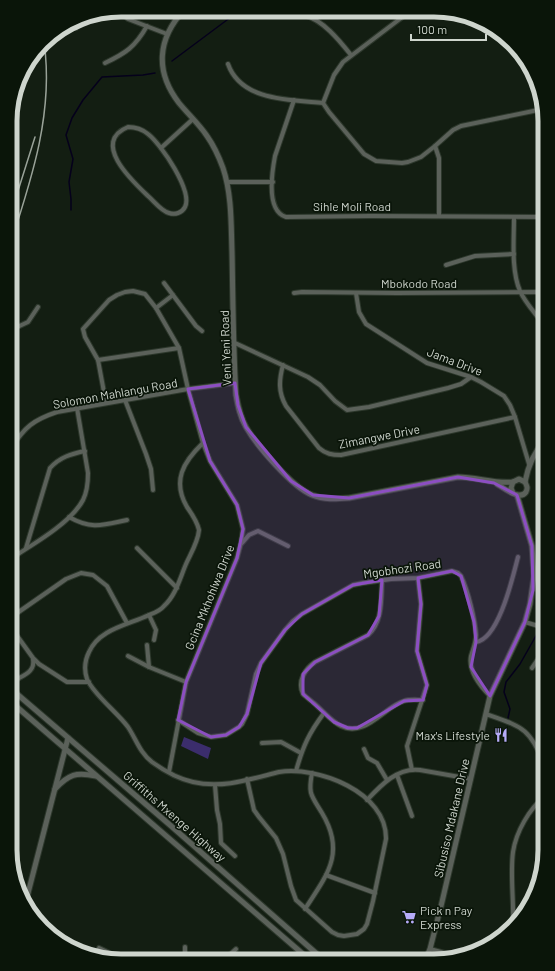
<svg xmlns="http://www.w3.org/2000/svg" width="555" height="971" viewBox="0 0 555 971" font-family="Barlow,sans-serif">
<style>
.green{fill:#3b2d6c}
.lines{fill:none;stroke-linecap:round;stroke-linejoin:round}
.stream{stroke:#05001b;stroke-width:1.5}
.minor-casing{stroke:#2d382c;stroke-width:6}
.tertiary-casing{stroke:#2d382c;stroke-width:7}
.minor{stroke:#5b615a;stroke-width:4}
.tertiary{stroke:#5b615a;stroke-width:5}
.rail{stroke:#99a298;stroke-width:1.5}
.marked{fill:#8c4ec2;fill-opacity:0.2;stroke:#8c4ec2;stroke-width:3;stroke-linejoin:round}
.labels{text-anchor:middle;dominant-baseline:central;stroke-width:3.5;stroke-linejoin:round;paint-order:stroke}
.street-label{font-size:12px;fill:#ced5cd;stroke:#0a1509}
.poi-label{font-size:12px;fill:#ced5cd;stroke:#0a1509;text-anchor:end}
.rim{fill:none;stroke:#ced5cd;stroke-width:5}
</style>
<rect width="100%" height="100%" fill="#131e12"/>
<!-- green -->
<path class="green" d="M184,737L211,748L208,759L181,746Z"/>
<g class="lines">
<!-- stream -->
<g class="stream">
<path d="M172,61L239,11"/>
<path d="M71,210V199L69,182L73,159L66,135L72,118L83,100L102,77L143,75L155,73"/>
<path d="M542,618L545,606"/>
<path d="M508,718L510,709L504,692L506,682L520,664L537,634"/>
</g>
<defs>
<g id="minor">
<path d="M118,11L128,19L167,34"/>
<path d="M304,15C323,20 339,40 351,55"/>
<path d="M76,28L81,18"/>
<path d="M105,63C126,53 135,47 147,26"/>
<path d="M228,64C241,101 290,100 323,103L329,112L364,154L376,161L402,163L408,162L421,157L435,146L453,130L461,126L543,109"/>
<path d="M527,67L529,75L540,93"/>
<path d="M294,100L275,156C272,172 266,211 286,217L370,216L545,217"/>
<path d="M323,103L334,75L343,62L409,12"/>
<path d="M128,127C136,127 142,129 148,134C161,144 193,191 185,207C182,213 175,215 169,213C161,211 154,201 148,196C131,180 91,142 128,127Z"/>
<path d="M435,146L439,158V216"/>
<path d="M161,148L193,119"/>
<path d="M227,182H273"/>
<path d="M514,217C514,240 511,270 520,291C525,303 538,316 545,327"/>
<path d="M446,265L475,256L514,254"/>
<path d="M164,283L196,326L202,331"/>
<path d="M294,293L302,292L397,293L545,292"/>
<path d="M356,293L359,312L366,324L427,363L471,377L481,382L504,396L510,405L515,417L529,464"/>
<path d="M156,308L173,295"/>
<path d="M11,330L28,322L38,307"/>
<path d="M235,343L308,377L320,385L335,401L347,410L369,407L448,388L461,384L471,377"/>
<path d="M98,360L179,348"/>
<path d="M283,365C279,380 278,392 286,406L319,448C326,454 332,455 341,455L515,417"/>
<path d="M125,400L146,454L151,469L153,490"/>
<path d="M106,403L98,360L85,337L83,329L109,300L117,295L125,292L133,291L145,294L156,308L179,348L188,389L203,443L210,461L237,505L243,529L241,543L237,558L186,682L169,772"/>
<path d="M203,443C183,462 172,481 187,507C192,514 197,521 199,530C198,542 191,553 186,564C180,578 176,595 164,606C160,611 154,613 149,615C128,625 99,629 89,652C85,660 84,670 87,679C94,695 117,712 128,727C136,739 140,753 152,762C163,770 179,779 193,782C222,789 251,779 279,772C318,766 387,792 386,839L373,901L367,924L364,929L357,934L344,936L338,935L332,932L296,900L291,886L283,854L276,838L259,817L254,810L247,779"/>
<path d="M11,448C25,427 33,420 57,412L188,389L235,383"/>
<path d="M69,517C92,530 103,525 127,520"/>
<path d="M242,543L249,535L258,531L288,546"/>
<path d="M26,548L50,468C60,457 71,454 85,451"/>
<path d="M137,548L177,588"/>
<path d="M10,559C32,545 71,523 83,500C87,492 88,483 88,473L77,408"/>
<path d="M382,580C381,599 383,622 368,635L315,662C305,669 297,681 303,694C307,698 313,702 317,706C325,713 331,721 341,726C365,738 384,707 404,701C410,699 417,700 423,700"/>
<path d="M149,615L156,630L154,640"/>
<path d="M10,618L66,579L81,573L93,575L107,586L127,623"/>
<path d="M525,622L545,628"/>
<path d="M10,626L33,658L39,664L67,682H89"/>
<path d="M476,642C499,639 513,576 518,557"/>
<path d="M147,645L149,667"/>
<path d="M128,656L149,667L186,682"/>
<path d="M532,668L545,649"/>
<path d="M10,684C19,676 36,674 33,659"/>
<path d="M486,714C523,727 530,728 545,766"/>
<path d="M178,720L198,733L211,737L226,735L239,727L242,724L247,714L256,674L261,663L285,630L293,621L302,614L353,585L363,583L391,579L418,578L452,571L458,573L461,576C468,591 475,619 476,635C476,643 473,649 471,656C468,671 480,686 490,696"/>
<path d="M262,743L281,742L301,753"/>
<path d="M364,749L368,758L377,763L387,780"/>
<path d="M412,770L407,746L427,685L417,651L421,604L418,578"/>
<path d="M296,771C303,746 309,733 324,713"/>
<path d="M397,775L412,816"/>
<path d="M215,785L217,810L220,824L221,843L235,856"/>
<path d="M367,800C381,785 398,767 420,770L471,779"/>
<path d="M326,875L375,893"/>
<path d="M305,909C327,875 346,853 322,813C311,795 308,794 312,773"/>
<path d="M513,924C514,901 510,874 513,852C516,832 529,809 545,796"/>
<path d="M99,948L124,960"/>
<path d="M430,949L448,954L465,956"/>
<path d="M185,960V947"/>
<path d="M224,960L236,949"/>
</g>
<g id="tertiary">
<path d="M184,10C157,39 155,72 179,103C188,114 199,124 207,136C214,146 219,157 223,168C232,195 231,225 232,252C233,300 233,348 236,395C238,406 240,417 246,427C257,446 292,487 312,495C324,500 336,499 349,498L458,477C477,477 494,484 513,482"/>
<path d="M525,482C528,466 533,453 545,440"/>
<path d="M497,484C504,488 520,501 526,492C528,488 527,486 525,482L519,479L513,482L511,488L513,493"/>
<path d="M10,688L170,825L325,961"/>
<path d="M10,701L311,961"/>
<path d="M55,789C69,774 76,772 96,776"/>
<path d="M26,901L68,738"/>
<path d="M425,961L430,949L442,902L490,696L525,622L530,604L534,576L532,546L517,495"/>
</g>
</defs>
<!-- minor casing -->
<use href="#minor" class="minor-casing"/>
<!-- tertiary casing -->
<use href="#tertiary" class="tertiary-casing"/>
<!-- minor -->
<use href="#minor" class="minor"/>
<!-- tertiary -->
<use href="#tertiary" class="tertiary"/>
<!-- rail -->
<g class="rail">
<path d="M11,213L35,137"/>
<path d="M11,242C32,178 54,111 44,42"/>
</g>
</g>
<!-- marked area -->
<path class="marked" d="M235,383L238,405L246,427L291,481L313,495L349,498L458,477L494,483L517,495L532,546L533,590L525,622L490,696L471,667L476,642L474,622L461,576L452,571L418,578L421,604L417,651L427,685L423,700L404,701L357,728H348L334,722L303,694V674L315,662L368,635L379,616L382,580L353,585L302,614L285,630L261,663L247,714L239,727L226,735L211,737L178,720L186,682L237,558L243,529L237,505L210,461L188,389Z"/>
<!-- icons -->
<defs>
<symbol id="restaurant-bare" viewBox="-9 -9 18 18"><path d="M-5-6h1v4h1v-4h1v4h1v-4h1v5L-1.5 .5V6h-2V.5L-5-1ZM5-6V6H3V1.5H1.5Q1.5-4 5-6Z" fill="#b6abf8" stroke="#0a1509" stroke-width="2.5" paint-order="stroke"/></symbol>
<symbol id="supermarket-bare" viewBox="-9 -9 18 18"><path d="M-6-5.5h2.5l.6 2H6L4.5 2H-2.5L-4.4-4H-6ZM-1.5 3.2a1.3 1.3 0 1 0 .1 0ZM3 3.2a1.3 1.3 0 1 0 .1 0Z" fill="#b6abf8" stroke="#0a1509" stroke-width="2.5" paint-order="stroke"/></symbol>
</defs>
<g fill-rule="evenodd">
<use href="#restaurant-bare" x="491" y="725" width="20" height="20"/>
<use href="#supermarket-bare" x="399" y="907" width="20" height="20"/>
</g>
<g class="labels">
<!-- street labels -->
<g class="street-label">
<text x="352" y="206">Sihle Moli Road</text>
<text x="419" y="283">Mbokodo Road</text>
<text transform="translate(225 348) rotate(-92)">Veni Yeni Road</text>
<text transform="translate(455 361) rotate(21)">Jama Drive</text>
<text transform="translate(115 393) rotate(-10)">Solomon Mahlangu Road</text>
<text transform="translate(379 436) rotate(-11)">Zimangwe Drive</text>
<text transform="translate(402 568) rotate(-8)">Mgobhozi Road</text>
<text transform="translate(209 597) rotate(-68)">Gcina Mkhohlwa Drive</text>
<text transform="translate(175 816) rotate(41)">Griffiths Mxenge Highway</text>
<text transform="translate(451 818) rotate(-77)">Sibusiso Mdakane Drive</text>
</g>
<!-- poi labels -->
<g class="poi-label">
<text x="490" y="735">Max's Lifestyle</text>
<text x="420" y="910" text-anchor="start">Pick n Pay<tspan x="420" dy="14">Express</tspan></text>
</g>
</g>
<!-- crop -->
<path d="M0 0H555V971H0ZM121 17H434A104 104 0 0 1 538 121V850A104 104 0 0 1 434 954H121A104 104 0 0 1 17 850V121A104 104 0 0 1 121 17Z" fill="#0a1509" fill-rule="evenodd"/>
<path class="rim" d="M121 17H434A104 104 0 0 1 538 121V850A104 104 0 0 1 434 954H121A104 104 0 0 1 17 850V121A104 104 0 0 1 121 17Z"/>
<!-- scale -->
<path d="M411 34v6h75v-6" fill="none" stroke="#ced5cd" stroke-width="2"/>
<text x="417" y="34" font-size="12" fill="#ced5cd" stroke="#0a1509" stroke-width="3" paint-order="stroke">100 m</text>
</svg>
